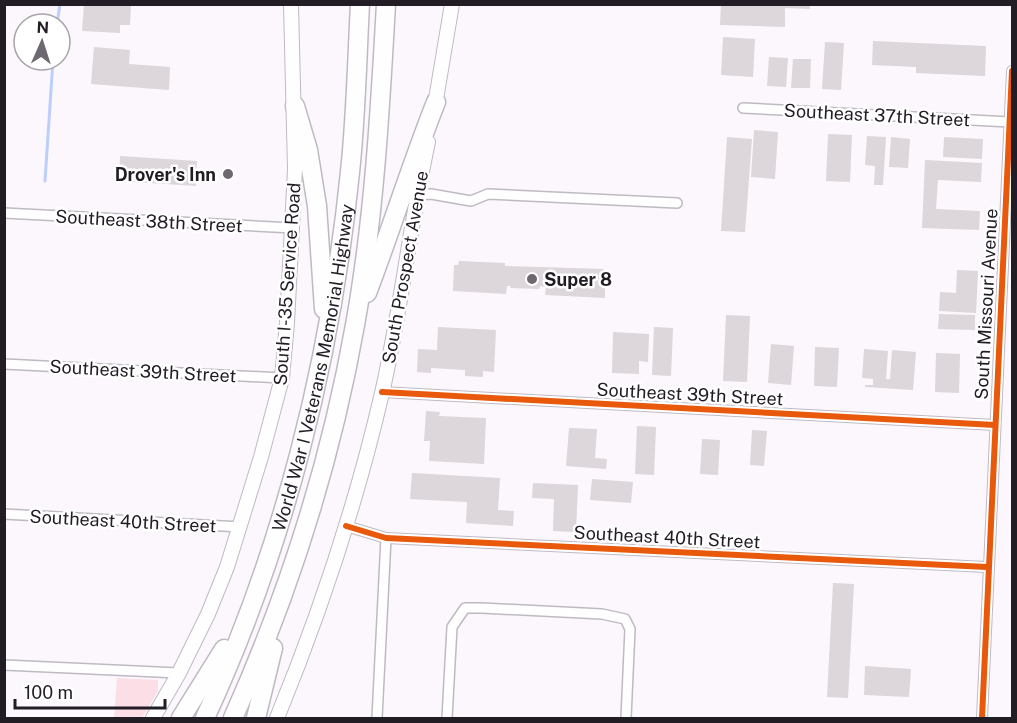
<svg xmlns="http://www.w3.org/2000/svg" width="1017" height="723" viewBox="0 0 1017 723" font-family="'Public Sans',sans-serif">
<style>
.green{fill:#fcdfe6}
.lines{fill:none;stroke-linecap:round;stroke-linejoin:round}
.stream{stroke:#bbcffa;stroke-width:3}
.building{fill:#ddd6db}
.street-casing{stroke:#bfbac2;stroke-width:12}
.secondary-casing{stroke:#bfbac2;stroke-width:16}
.highway-casing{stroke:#bfbac2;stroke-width:21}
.street{stroke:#fefeff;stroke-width:9}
.secondary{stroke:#fefeff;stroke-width:14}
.highway{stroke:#fefeff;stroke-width:18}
.cycleway-casing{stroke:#fff;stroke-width:10}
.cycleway{stroke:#e8590c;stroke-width:6}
.poi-dot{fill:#6e6971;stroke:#fff;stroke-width:2}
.labels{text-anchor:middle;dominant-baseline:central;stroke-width:5;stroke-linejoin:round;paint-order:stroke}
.street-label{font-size:18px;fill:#221c25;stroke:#fff}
.poi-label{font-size:18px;font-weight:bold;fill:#221c25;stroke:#fff;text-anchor:end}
</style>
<rect width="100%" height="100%" fill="#fbf7fd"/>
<!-- green -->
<path class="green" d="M117,678L158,680V691L142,718H114Z"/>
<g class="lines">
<!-- stream -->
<g class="stream">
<path d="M57,24L60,4"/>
<path d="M45,181L53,60"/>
</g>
</g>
<!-- building -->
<g class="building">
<path d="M84,4H131L130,25H120V33L82,31Z"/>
<path d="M721,4H810V9L785,8V27L720,25Z"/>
<path d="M723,37L755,39L753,77L721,75Z"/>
<path d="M873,41L986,46L985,76L916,73V67L872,65Z"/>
<path d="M825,42L844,43L841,90L822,89Z"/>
<path d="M94,47L130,50L129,64L170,67L169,90L91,84Z"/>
<path d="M769,57L788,58L786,87L767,86Z"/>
<path d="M793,59H811L810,88H791Z"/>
<path d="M754,130L778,132L775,179L751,177Z"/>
<path d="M828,134L852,135L850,182L826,181Z"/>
<path d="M867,136L886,137L883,185H874L875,166L865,165Z"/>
<path d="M727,137L752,139L745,232L721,231Z"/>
<path d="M891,137L910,139L908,168L889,167Z"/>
<path d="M944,137L983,139L982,159L943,157Z"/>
<path d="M120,156L197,161L196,186L119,181Z"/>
<path d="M925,160L982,163L981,182L938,180L936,209L980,211L979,230L922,228Z"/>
<path d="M459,261L505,263V266L604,269V272L611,273L610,285H605V298L545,295L546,287L540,286L539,289L510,288L511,286H507L506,294L453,291L454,265H458Z"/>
<path d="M957,270L978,271L976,313L939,311L940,292L956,293Z"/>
<path d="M939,314L975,315V330L938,329Z"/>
<path d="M726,315L750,316L747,382L723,381Z"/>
<path d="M438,327L496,330L494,372L483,371V377L465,376V370L431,368V373L417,372L418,349L437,350Z"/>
<path d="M654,327L673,328L671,376L652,375Z"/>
<path d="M613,332L649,334L648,362L639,361V374L612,373Z"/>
<path d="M771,344L794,346L791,385L768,383Z"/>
<path d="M815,347L839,348L837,387L814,386Z"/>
<path d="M864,349L888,351L886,379H890L892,350L916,352L913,390L865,387V385H873V379L862,378Z"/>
<path d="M936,353L960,354L959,393L935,392Z"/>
<path d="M426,411L440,412L439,416L486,418L484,464L429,461L430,441H424Z"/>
<path d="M637,426L656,427L654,475L635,474Z"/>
<path d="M569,428L597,429L595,458L607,459L606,469L566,466Z"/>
<path d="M752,430L767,431L764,466L750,465Z"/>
<path d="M702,439L720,440L718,475L700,474Z"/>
<path d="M412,473L500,478L498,510L514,511L513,526L466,523L467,502L410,499Z"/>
<path d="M592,479L633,482L631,503L590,500Z"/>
<path d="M533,483L578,485L576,532L553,531L554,499L532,498Z"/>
<path d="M833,583L854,584L848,698L827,697Z"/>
<path d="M865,666L911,669L909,697L864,695Z"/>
</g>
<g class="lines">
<defs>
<g id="street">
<path d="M743,108L1010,122"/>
<path d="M416,195L431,194L471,201L488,194L677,203"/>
<path d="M4,213L293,228"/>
<path d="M4,364L282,378"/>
<path d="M382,392L995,425"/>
<path d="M4,514L241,527"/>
<path d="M346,526L386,538L987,567"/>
<path d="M4,665L179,673"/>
<path d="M377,718L386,538"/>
<path d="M447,718L452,627L465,608H482L602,614L625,619L630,629L626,718"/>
<path d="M982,718L1012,71"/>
</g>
<g id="secondary">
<path d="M434,111L452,4"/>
<path d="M153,718L179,673L208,614L227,567L261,457L282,378L287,323L295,169L291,4"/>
<path d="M277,718C320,613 356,505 382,393C401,310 410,225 428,142"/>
</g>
<g id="highway">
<path d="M295,106L308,150L317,206L324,309"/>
<path d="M367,293C391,230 411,165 436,102"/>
<path d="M181,718L224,649"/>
<path id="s1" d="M205,718C284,548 331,359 350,172C356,117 357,60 360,4"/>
<path d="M233,718C289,593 331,460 355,325C374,219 380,112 386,4"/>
<path d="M256,718L273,648"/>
</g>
</defs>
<!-- street casing -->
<use href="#street" class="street-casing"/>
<!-- secondary casing -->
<use href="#secondary" class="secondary-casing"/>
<!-- highway casing -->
<use href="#highway" class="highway-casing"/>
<!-- street -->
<use href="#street" class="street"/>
<!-- secondary -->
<use href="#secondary" class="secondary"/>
<!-- highway -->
<use href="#highway" class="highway"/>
<defs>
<g id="cycleway">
<path d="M382,392L995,425"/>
<path d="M346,526L386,538L987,567"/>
<path d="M982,718L1012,71"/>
</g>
</defs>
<!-- cycleway casing -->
<use href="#cycleway" class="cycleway-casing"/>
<!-- cycleway -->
<use href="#cycleway" class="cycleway"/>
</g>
<!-- markers -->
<g class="poi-dot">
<circle cx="228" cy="174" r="6"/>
<circle cx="532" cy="279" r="6"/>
</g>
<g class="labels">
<!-- street labels -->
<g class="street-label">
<text transform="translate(877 115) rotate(3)">Southeast 37th Street</text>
<text transform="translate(149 221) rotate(3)">Southeast 38th Street</text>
<text transform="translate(405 267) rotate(-80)">South Prospect Avenue</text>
<text transform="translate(287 284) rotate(-86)">South I-35 Service Road</text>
<text transform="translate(986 304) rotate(-87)">South Missouri Avenue</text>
<text stroke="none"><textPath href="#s1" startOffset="368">World War I Veterans Memorial Highway</textPath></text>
<text transform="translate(143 371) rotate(3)">Southeast 39th Street</text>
<text transform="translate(690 394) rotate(3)">Southeast 39th Street</text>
<text transform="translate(123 521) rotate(3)">Southeast 40th Street</text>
<text transform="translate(667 537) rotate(3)">Southeast 40th Street</text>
</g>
<!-- poi labels -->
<g class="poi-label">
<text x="216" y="174">Drover's Inn</text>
<text x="544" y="279" text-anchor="start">Super 8</text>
</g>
</g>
<!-- border -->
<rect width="1017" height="723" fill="none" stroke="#221c25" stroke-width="12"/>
<!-- north arrow -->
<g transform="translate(42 42) rotate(3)"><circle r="28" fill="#ffffff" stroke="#a7a4a8" stroke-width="1.5"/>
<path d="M0-4.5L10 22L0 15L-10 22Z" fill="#6e6971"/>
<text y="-9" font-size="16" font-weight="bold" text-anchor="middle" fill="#221c25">N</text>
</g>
<!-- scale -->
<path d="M15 699v9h150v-9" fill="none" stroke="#221c25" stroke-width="3"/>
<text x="24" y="699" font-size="18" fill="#221c25" stroke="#ffffff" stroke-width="4.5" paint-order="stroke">100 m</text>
</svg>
